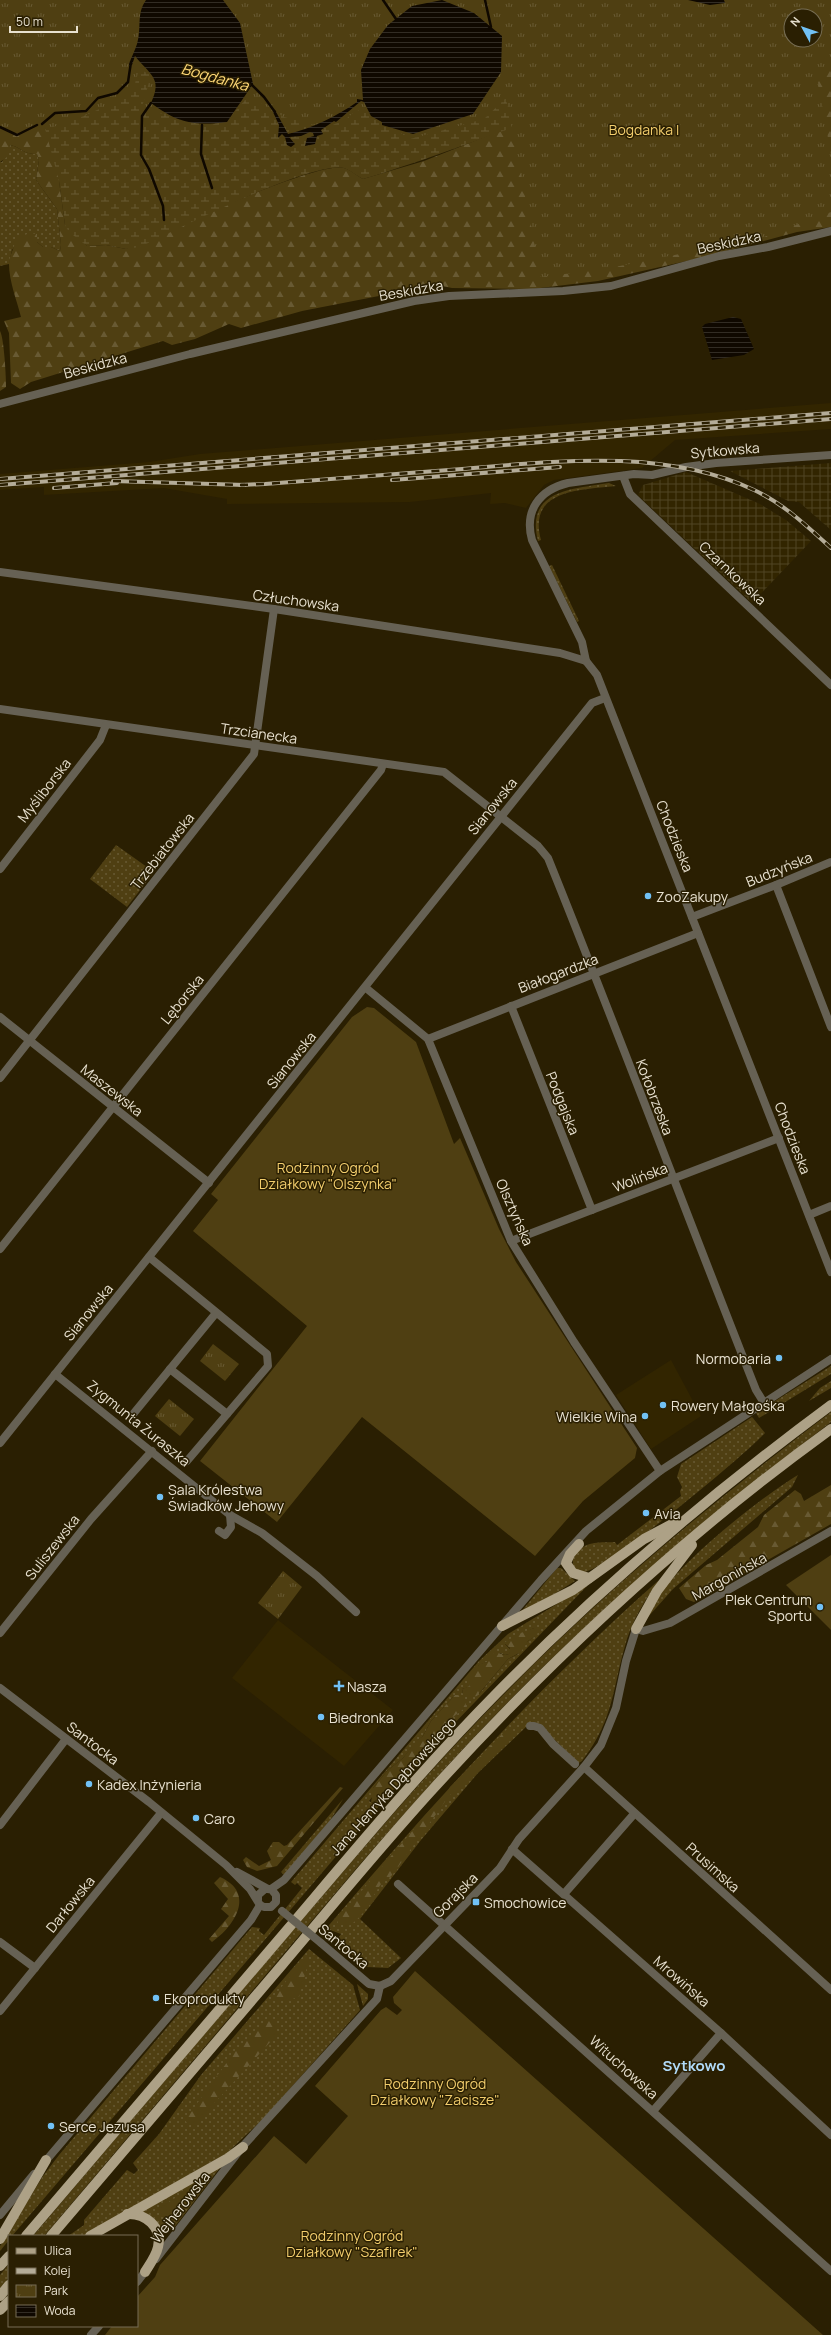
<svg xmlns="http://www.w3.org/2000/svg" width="831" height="2335" viewBox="0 0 831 2335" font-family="Manrope,sans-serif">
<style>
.built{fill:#322500}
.industrial{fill:url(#industrial-grid)}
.grass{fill:url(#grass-dots);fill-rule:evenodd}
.forest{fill:url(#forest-firs)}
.wetland{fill:url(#wetland-marsh);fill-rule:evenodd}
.park{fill:url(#park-tufts);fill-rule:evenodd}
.garden{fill:#4f3f12}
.water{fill:url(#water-rules)}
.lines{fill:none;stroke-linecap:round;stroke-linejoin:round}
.stream{stroke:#0f0800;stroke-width:2.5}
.street{stroke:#666154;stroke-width:8}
.primary{stroke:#ada186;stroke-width:10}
.rail-casing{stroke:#b4ac98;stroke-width:4}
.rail{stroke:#2a1f02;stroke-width:2.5;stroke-dasharray:8;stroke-linecap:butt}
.street-bridge{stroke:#666154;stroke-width:8}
.poi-dot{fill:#71c1f5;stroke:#2a1f02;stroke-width:1.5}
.labels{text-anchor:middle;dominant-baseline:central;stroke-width:3;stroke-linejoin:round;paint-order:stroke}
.park-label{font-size:14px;fill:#f3ce6d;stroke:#2a1f02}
.street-label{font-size:14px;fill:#e8e1d0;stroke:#2a1f02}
.poi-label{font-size:14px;fill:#e8e1d0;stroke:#2a1f02;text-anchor:start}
.water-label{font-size:15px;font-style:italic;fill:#fed877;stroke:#2a1f02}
.neighbourhood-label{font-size:15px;font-weight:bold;fill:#b0daf8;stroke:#2a1f02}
</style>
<defs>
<pattern id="industrial-grid" width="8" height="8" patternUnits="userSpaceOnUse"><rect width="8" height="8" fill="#322500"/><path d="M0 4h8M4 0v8" fill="none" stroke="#504424"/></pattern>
<pattern id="grass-dots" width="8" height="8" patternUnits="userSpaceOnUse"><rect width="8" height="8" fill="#4f3f12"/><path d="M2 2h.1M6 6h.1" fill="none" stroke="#685a33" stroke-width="1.8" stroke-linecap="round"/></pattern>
<pattern id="forest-firs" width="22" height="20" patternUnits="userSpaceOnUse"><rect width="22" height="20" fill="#4f3f12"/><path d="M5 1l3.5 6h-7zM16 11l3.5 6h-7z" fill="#685a33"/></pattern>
<pattern id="wetland-marsh" width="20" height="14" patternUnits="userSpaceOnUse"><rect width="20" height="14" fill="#4f3f12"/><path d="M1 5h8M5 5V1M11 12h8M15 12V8" fill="none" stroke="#685a33"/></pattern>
<pattern id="park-tufts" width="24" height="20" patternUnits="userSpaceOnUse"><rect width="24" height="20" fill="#4f3f12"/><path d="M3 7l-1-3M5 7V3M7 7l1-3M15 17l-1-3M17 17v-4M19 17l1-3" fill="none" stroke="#685a33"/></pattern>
<pattern id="water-rules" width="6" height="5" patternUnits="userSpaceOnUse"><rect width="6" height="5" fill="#0f0800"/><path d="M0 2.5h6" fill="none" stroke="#322c24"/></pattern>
</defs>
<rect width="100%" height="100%" fill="#2a1f02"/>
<!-- built -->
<g class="built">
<path d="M831,403V429L675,440L642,468L554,480L544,485L526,508L505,503L490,504L491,493L410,502L227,504V499L164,488L44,495V487L0,490V474L149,462L200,454Z"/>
<path d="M671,1360L701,1416L651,1449L616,1395Z"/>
<path d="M278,1620L393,1710L344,1766L232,1678Z"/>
</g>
<!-- industrial -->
<g class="industrial">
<path d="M831,463V530L799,502L788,501L730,471Z"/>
<path d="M686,472L760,504L786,520L811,541L752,603L638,495L643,485Z"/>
</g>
<!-- grass -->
<g class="grass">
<path d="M10,145C21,147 22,154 37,154L39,160L36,180L57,209L61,245L60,251L51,247H43L37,242L15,246L12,250L9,264L0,266V162H2Z"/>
<path d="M609,483L616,486C581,490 527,489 541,540L538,541C525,490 572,489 609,483Z"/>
<path d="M552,565L579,621L577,622L549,566Z"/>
<path d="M116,845L154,872L127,907L90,879Z"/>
<path d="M831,1366V1374L759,1418L756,1413Z"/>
<path d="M831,1381V1388L809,1401L820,1388Z"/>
<path d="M831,1412V1422C717,1509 608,1600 508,1702C428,1783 354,1871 280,1958C202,2050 123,2143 44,2236H33C120,2133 208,2030 295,1928C367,1844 437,1760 515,1683C613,1584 720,1496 831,1412Z"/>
<path d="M752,1417L765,1433C744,1456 605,1572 581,1573L573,1567V1556C588,1540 595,1543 615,1542L617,1545L681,1496L680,1491L682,1487L677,1477L681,1464Z"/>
<path d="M798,1475L792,1487L673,1589L648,1617C656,1579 762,1496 798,1475Z"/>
<path d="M557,1568H561L575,1581L516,1618Z"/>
<path d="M659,1580C646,1599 634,1617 627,1639C612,1688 615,1718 582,1761L579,1763L539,1725L527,1726L478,1773L421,1840L360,1919L401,1958L388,1968L367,1967L336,1941L341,1934L330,1930L327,1933L324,1931C429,1807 537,1688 659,1580Z"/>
<path d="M588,1585L447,1731L385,1799L12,2236H9V2240L0,2251V2246L43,2176L59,2155L252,1927L260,1928L259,1931L264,1935L302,1888L297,1883L295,1885L291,1882L479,1661L508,1634ZM534,1628L535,1636L528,1641L518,1654L508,1659L479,1694H463L462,1689L469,1687L479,1665L487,1662L500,1653L505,1655L509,1654L511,1650L505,1644L506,1642ZM455,1695L464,1708L448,1721L445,1728L405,1770L398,1781L392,1785L386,1795L372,1803L369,1801L373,1796V1788L387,1771L403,1758L417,1741L423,1736L431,1721Z"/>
<path d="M343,1799L330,1821L284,1875L281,1872Z"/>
<path d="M309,1949L353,1985L360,2010L264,2118L227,2153L83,2236H68L84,2225V2220L127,2170L134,2174L138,2170L133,2163L159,2134L201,2075Z"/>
<path d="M357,1984L368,1994V1999L363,2006Z"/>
<path d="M222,2165L173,2229L165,2230L142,2211Z"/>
<path d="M9,2264V2277L0,2288V2275Z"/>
</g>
<!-- forest -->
<g class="forest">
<path d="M0,0H71L59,181L65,225L87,246L106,245L126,249C162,234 315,161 344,168C351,170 357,176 363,179L424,161L661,67L831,51V227L797,232L700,258L598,281L532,289L452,288L427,283L404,292L394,289L384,295L302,311L241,328L229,324L195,339L172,345L163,341L31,382L20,389L11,383L9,333L4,321L21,317C17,301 9,281 9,264C9,255 15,248 15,240L29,233L37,234V242L43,247H51L60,251L61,245L57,209L36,180L39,160L37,154C22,154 21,147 10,145L7,157L0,162Z"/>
<path d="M0,331C4,338 6,376 6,387L0,391Z"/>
<path d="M831,1485V1524L694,1602L686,1599L679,1588L706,1565L717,1560L758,1527L764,1515L795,1490L801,1494L804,1501Z"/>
<path d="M534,1628L538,1631L537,1635L528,1641L521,1652L508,1659L477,1696L471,1697L463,1694L462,1689L470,1686L467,1679L480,1664L487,1662L488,1657L495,1652L505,1655L509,1654L510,1648L504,1643L518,1634Z"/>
<path d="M455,1695H459L465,1699L466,1707L448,1721L445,1729L432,1740L386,1795L371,1803L373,1788L387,1771L403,1758L416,1741L423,1736L431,1721Z"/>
<path d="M508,1728L515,1733L494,1756L449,1796L393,1874C390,1878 385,1880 381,1884C371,1898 364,1918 348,1926L338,1923L337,1920L430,1810L443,1799L450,1787Z"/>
<path d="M340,1787L343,1788L277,1866L257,1871L247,1867L243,1860L246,1857L259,1866L271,1860L267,1851L273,1842H279L284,1846L287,1845Z"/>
<path d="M220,1877C256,1893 235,1926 212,1942L209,1939L229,1916L221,1909L228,1899L214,1883Z"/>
<path d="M307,1955L309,1960L299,1997L285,2001L272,1999Z"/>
<path d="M269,2019L275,2021C278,2029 277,2033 272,2040L197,2122L190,2125L186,2122L188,2116L236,2050Z"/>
</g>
<!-- wetland -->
<path class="wetland" d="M71,0L240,23L560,111C494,133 430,159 363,179C357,176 350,170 344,168C311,161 176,230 140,247L126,249L106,245L87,246L69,232L65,225L59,181L42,117ZM369,111L413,133L382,122Z"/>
<!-- park -->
<g class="park">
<path d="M0,0H831V67L816,71L831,155V212L764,237L605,269L541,277L506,98L484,119L410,139L364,109L354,112L346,119L326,128L284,117L260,103L245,100L232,115L212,125L170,114L155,113L142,107L151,75L139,69C137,76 136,84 132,89C117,106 33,139 11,134C8,134 4,131 0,129ZM791,16H815V40H791Z"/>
<path d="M213,1344L239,1364L225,1381L200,1361Z"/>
<path d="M169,1399L194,1419L180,1436L155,1416Z"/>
<path d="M283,1571L302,1587L278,1619L258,1603Z"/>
</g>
<!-- garden -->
<g class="garden">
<path d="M367,1007L374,1008L416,1042L454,1144L460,1138L499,1229L516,1262L637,1448L635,1458L583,1501L535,1556L362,1417L277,1522L200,1461L307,1326L193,1231L218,1200L211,1194L352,1017Z"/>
<path d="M831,1555V1630L786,1585Z"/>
<path d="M415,1971L473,2023L823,2335H105L112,2326H137V2297L155,2277L160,2265L274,2136L306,2164L348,2116L315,2086L381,2010L386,2007L397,2015L402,2010L394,2003L393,1997Z"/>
<path d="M191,2188L197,2190L196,2194L173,2221L158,2209Z"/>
</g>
<!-- water -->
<g class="water">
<path d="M146,0H223L240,23L253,84L227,122C193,126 178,123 151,103C163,78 150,75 135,56L132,65H129C131,57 135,51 137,44C142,28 136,14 146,0Z"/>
<path d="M442,0L474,13L502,36L501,72L473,114L413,134L382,125V122L371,116L364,102L361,101L336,122L334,121L321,130L323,134L317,136L315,144L305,146L307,138L314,136L313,133L310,132L301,136L289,137L295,144L291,147L287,145L285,137L282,134L278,138L279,125L273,112L275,110L288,134C313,128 337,116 357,102V99L363,100L361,70L370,49L388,25L412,6Z"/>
<path d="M688,0H724L725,3L710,5Z"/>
<path d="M733,317L741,319L754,349L744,355L712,360L702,327L705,324Z"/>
</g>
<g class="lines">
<!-- stream -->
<g class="stream">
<path d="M383,0L396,19"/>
<path d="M485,0L491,27L489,28"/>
<path d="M250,83L264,97L275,112"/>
<path d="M151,103L142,116L141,155L149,169L163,206L164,220"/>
<path d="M42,124L55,113L86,111L98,98L117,93L128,82L131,62"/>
<path d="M202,125L201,154L212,188"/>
<path d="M0,127L17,135L37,125"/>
</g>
<!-- street -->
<g class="street">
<path d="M0,404L190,354L414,301L449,296L563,291L611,286L719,256L768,247L831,231"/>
<path d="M623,476L630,494L831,685"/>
<path d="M0,572L274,609L560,653L586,661L597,675L831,1272"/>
<path d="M586,661L582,642L532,540C524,511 539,490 568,483L634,474L652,475L686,467L716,463L831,455"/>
<path d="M0,709L444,772L538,846L548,858C619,1034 686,1213 756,1390L764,1403"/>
<path d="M0,869L100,740L106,725"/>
<path d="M776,885L831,1027"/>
<path d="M692,917L776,885L831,862"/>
<path d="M366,988L428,1039L511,1241L574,1342L660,1471"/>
<path d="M511,1006L592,1210"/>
<path d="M0,1017L209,1183"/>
<path d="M428,1039L698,933"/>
<path d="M0,1078L254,754L274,609"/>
<path d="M809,1215L831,1206"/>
<path d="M511,1241L779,1138"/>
<path d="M0,1249L381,770L383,764"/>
<path d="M149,1257L267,1354L268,1366L187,1461"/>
<path d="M170,1369L227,1414"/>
<path d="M55,1374L230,1515L262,1533L317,1576L356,1612"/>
<path d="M134,1413L216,1313"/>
<path d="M0,1443L592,703L605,698"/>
<path d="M219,1531L225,1535L231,1527L230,1515"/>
<path d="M0,1633L91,1519L152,1451"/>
<path d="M0,1688L149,1802L226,1865L250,1889L260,1905L264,1907H271L276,1902V1895L271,1889H265L258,1895V1900"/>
<path d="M530,1726H534L540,1728L553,1744L575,1764"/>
<path d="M584,1767L831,1990"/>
<path d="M0,1825L66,1739"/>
<path d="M512,1849L721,2033L831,2135"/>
<path d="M237,1872L268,1889"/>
<path d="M398,1884L831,2271"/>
<path d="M271,1889L284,1880L541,1580L586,1531L660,1471L831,1359"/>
<path d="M564,1894L634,1814"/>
<path d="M0,1942L35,1968"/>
<path d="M321,1943L369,1984L380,1986L391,1981L500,1868L519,1839L584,1767L601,1745L616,1708L626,1661L636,1629L643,1631L670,1623L831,1531"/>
<path d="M0,2011L161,1813"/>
<path d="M653,2111L721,2033"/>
<path d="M43,2164L251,1920L260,1905"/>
<path d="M0,2215L34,2174"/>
<path d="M156,2259L243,2146L377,1999L380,1986"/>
<path d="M137,2282L148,2268"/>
<path d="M91,2335L99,2326"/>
</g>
<!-- primary -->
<g class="primary">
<path d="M579,1544L570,1554L566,1563L573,1573L589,1578"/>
<path d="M502,1626L573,1590L644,1539L676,1522"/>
<path d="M636,1629L657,1591L692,1545"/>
<path d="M127,2214C145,2213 163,2227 158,2247C156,2256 150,2264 145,2272"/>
<path d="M26,2236C113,2134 200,2032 287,1930C355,1850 422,1769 496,1694C599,1589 712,1493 831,1405"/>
<path d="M51,2236C128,2145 205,2055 282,1965C332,1906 381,1846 433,1789C553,1657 686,1534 831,1429"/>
<path d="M90,2236L228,2158L243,2147"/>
<path d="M0,2239L46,2160"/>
<path d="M0,2266L9,2256"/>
<path d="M0,2296L9,2285"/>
<path d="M0,2310L9,2301"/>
</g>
<defs>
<g id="rail">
<path d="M0,479L831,413"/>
<path d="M392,480L560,467"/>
<path d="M113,481L245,485"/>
<path d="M0,485L831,419"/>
<path d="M240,485L265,484C331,479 396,474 462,469C558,461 664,448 754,490C784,504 807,526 831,548"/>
<path d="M54,488L117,483"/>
</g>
</defs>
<!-- rail casing -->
<use href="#rail" class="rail-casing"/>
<!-- rail -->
<use href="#rail" class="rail"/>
<!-- street-bridge -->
<path class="street-bridge" d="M282,1911L321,1943"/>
</g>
<!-- markers -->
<g class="poi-dot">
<circle cx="648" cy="896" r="4"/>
<circle cx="779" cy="1358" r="4"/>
<circle cx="663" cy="1405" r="4"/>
<circle cx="645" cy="1416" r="4"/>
<circle cx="160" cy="1497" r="4"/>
<circle cx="646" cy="1513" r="4"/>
<circle cx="820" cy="1607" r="4"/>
<path d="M337 1680h4v4h4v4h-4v4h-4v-4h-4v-4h4z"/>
<circle cx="321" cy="1717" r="4"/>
<circle cx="89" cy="1784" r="4"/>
<circle cx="196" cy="1818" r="4"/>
<rect x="472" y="1898" width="8" height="8" rx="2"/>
<circle cx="156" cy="1998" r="4"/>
<circle cx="51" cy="2126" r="4"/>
</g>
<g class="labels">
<!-- park labels -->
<g class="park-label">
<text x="644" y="129">Bogdanka I</text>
<text x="328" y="1167">Rodzinny Ogród<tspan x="328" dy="16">Działkowy "Olszynka"</tspan></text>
<text x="435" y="2083">Rodzinny Ogród<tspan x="435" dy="16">Działkowy "Zacisze"</tspan></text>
<text x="352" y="2235">Rodzinny Ogród<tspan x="352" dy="16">Działkowy "Szafirek"</tspan></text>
</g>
<!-- street labels -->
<g class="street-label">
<text transform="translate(729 242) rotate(-12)">Beskidzka</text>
<text transform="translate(411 290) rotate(-10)">Beskidzka</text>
<text transform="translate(95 365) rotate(-15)">Beskidzka</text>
<text transform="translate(725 450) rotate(-5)">Sytkowska</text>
<text transform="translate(733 573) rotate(43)">Czarnkowska</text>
<text transform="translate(296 600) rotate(8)">Człuchowska</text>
<text transform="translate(259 733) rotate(8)">Trzcianecka</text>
<text transform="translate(44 790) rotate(-52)">Myśliborska</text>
<text transform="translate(492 806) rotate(-51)">Sianowska</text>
<text transform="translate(675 836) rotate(68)">Chodzieska</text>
<text transform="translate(162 851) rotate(-52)">Trzebiatowska</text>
<text transform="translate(779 869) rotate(-22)">Budzyńska</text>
<text transform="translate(558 973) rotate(-21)">Białogardzka</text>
<text transform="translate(182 999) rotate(-51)">Lęborska</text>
<text transform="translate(291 1060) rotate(-51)">Sianowska</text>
<text transform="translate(112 1090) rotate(38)">Maszewska</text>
<text transform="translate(655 1097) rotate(69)">Kołobrzeska</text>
<text transform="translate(563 1103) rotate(68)">Podgajska</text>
<text transform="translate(793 1138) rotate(69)">Chodzieska</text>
<text transform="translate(640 1177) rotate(-21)">Wolińska</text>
<text transform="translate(515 1212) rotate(66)">Olsztyńska</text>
<text transform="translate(88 1312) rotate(-51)">Sianowska</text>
<text transform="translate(139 1423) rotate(39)">Zygmunta Żuraszka</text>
<text transform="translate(52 1547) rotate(-52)">Suliszewska</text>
<text transform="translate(729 1576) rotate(-29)">Margonińska</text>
<text transform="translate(93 1743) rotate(37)">Santocka</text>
<text transform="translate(393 1786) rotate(-48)">Jana Henryka Dąbrowskiego</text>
<text transform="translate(713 1867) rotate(42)">Prusimska</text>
<text transform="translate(455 1895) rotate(-45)">Gorajska</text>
<text transform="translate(70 1904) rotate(-51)">Darłowska</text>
<text transform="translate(344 1946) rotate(40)">Santocka</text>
<text transform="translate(682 1981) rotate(41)">Mrowińska</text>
<text transform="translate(624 2067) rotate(42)">Wituchowska</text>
<text transform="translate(180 2207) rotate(-52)">Wejherowska</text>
</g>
<!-- poi labels -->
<g class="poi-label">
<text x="656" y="896">ZooZakupy</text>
<text x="771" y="1358" text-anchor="end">Normobaria</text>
<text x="671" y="1405">Rowery Małgośka</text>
<text x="637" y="1416" text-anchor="end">Wielkie Wina</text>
<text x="168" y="1489">Sala Królestwa<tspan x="168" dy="16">Świadków Jehowy</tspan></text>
<text x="654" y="1513">Avia</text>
<text x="812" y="1599" text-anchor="end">Plek Centrum<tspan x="812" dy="16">Sportu</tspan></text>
<text x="347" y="1686">Nasza</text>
<text x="329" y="1717">Biedronka</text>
<text x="97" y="1784">Kadex Inżynieria</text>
<text x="204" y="1818">Caro</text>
<text x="484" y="1902">Smochowice</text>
<text x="164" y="1998">Ekoprodukty</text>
<text x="59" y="2126">Serce Jezusa</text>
</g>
<!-- water labels -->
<g class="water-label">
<text transform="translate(215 77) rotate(15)">Bogdanka</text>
</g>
<!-- neighbourhood labels -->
<g class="neighbourhood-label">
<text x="694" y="2065">Sytkowo</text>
</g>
</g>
<!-- legend -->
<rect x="8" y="2235" width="130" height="92" fill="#2a1f02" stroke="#766d54"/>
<rect x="16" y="2248" width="20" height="6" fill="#ada186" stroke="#766d54"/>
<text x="44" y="2255" font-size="12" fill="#e8e1d0">Ulica</text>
<rect x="16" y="2268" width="20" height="6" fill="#b4ac98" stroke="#766d54"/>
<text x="44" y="2275" font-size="12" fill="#e8e1d0">Kolej</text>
<rect x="16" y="2285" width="20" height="12" fill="url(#park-tufts)" stroke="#766d54"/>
<text x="44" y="2295" font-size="12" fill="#e8e1d0">Park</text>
<rect x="16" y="2305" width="20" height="12" fill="url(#water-rules)" stroke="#766d54"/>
<text x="44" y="2315" font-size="12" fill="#e8e1d0">Woda</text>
<!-- north arrow -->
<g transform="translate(803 28) rotate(310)"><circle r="19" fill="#2a1f02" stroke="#766d54"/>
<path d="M0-3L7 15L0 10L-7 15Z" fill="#71c1f5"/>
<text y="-6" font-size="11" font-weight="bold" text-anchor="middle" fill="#e8e1d0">N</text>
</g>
<!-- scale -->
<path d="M10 26v6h67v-6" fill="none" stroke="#e8e1d0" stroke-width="2"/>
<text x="16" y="26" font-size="12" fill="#e8e1d0" stroke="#2a1f02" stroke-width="3" paint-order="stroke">50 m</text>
</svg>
